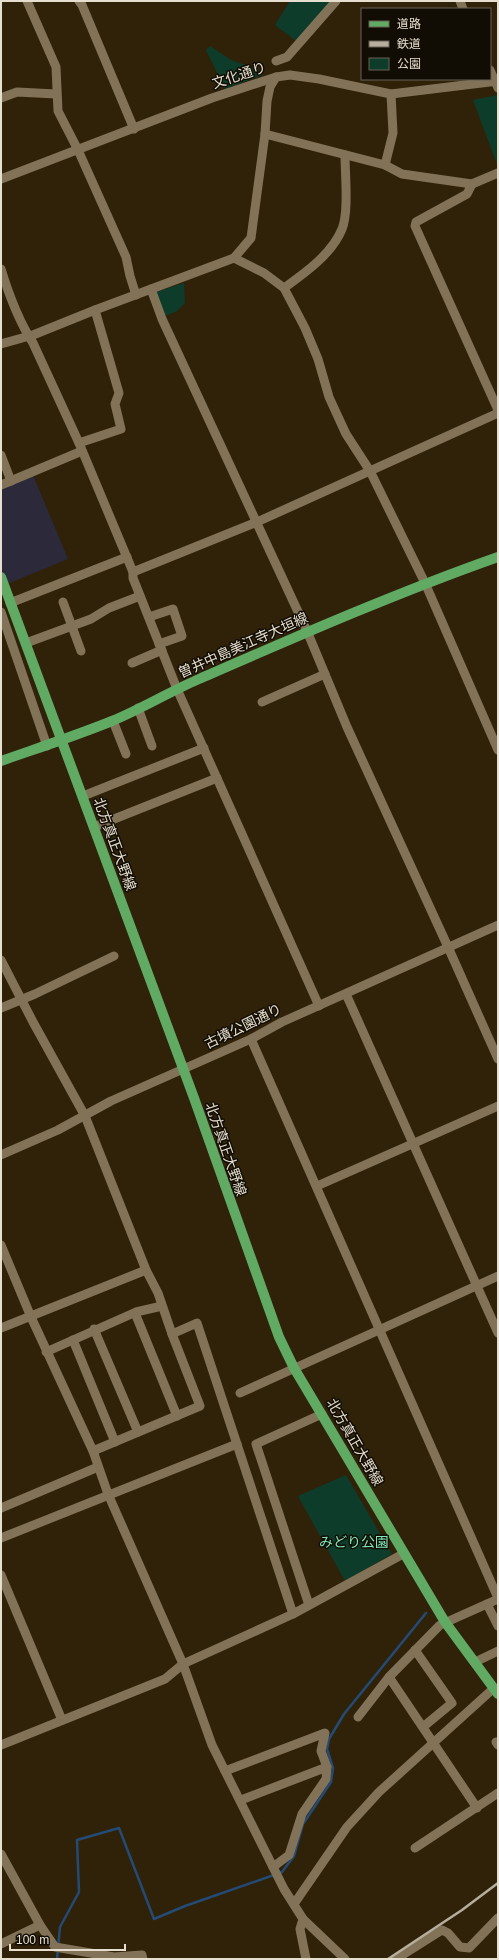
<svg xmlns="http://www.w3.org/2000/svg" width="499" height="1960" viewBox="0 0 499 1960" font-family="Arial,'Noto Sans JP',sans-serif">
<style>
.industrial{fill:#2c293a}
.green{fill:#0e3c2a}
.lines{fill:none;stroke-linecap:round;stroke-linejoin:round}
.stream{stroke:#234b76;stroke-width:2.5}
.minor{stroke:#827358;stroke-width:9}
.major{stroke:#60aa64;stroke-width:10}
.rail{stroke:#b8ae9d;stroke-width:2.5}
.labels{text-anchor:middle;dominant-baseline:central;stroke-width:3;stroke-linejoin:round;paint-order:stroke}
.street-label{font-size:14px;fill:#e6decf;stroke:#120d04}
.park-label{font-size:14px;fill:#80e5b8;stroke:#120d04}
</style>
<rect width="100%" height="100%" fill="#2f2209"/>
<!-- industrial -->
<path class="industrial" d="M33,475L68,559L7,584L1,567V488Z"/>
<!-- green -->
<g class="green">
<path d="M290,1H334L296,41L275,25Z"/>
<path d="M210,46L231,60L257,69L263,75L225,89L206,50Z"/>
<path d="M497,95L498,97V167L473,100Z"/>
<path d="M184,283L185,303L177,311L165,316L156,292Z"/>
<path d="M346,1475L392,1554L345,1581L298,1496Z"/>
</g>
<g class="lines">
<!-- stream -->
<g class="stream">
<path d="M279,1873L282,1872L294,1856L303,1824L331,1782L333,1768L327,1749L329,1739L344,1714L426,1613"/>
<path d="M57,1959L60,1927L79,1892L77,1840L119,1828L154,1919L185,1906L274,1875"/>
</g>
<!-- minor -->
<g class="minor">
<path d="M27,1L56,67L58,111L78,150L126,257L130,276L136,295"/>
<path d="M79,1L82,5L134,129"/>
<path d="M460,1L463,9"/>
<path d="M276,61L287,57L336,1"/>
<path d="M490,70L498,88"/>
<path d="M1,98L17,92L56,94"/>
<path d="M265,134L385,165L402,174L472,184L498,173"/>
<path d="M385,165L393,133L391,94"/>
<path d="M1,179L212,98L276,77L290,75L319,79L391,94L498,81"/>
<path d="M472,184L467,194L416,222L415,226L498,410"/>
<path d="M234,258L264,273L284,288L305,328L318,359L329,397L334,408L346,434L370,471L425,583L498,750"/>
<path d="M1,269C9,295 18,320 33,343L79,443L133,572L257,522L498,413"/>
<path d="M284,288C305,273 332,254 342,229C349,212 345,174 345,155"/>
<path d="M151,289L162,319L307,631L347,727L448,947L498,1059"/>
<path d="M1,344L33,335L95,310L234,258L251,238L265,134L267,101L270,87L276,77"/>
<path d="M79,443L121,429L115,404L119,393L95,310"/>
<path d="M1,455L11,481"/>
<path d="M1,485L82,451"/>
<path d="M133,572V578L177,689L319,1006"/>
<path d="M63,602L81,651"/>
<path d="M10,603L127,557"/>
<path d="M1,612L47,746"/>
<path d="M149,617L173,609L182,636L159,644"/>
<path d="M26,643L91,619L109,608L140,596"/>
<path d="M132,663L162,650"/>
<path d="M262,702L325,674"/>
<path d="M138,708L152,746"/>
<path d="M113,721L126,754"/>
<path d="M83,796L204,748"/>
<path d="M94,827L217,778"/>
<path d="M1,960L33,1022L85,1116L146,1270L158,1293L172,1334L197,1323L293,1614"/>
<path d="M346,994L498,1333"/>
<path d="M1,1008L35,994L114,956"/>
<path d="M251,1039L498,1598"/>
<path d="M1,1155L58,1130L111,1101L251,1039L282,1022L498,925"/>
<path d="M317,1186L498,1106"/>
<path d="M1,1245L31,1317L93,1451L108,1494L183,1664L212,1745L284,1889L303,1919L345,1959"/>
<path d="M135,1313L177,1416"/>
<path d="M1,1328L146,1270"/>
<path d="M94,1329L138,1432"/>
<path d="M73,1340L115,1442"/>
<path d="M46,1352L136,1312L162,1306"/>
<path d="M240,1393L498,1276"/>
<path d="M93,1451L200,1406L172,1334"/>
<path d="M1,1508L98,1467"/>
<path d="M1,1538L237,1444"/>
<path d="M1,1575L62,1720"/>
<path d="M487,1604L498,1626"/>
<path d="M309,1605L256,1444L322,1414"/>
<path d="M415,1650L452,1703L423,1727"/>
<path d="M475,1662L498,1651"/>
<path d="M389,1677L477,1808"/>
<path d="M358,1717L389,1677L440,1625L498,1599"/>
<path d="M496,1742L498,1745"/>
<path d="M1,1745L165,1679L183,1664L293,1614L403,1554"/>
<path d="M225,1771L325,1733L321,1751L327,1767L326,1779L302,1814L289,1855L273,1867"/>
<path d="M241,1800L327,1767"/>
<path d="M415,1848L498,1793"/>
<path d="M1,1854L40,1925L55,1947L114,1957L142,1955L143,1959"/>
<path d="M294,1904L347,1827L379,1792L494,1688"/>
<path d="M303,1919L300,1929L306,1959"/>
<path d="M1,1944L40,1925"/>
<path d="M396,1959L442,1930L448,1933L460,1947L469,1948L498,1918"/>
</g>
<!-- major -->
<g class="major">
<path d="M1,577L194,1098L279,1337L294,1368L445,1622L498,1694"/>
<path d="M1,761C38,748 75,736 112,721C141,709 169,692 199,679C298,636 396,593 498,557"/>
</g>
<!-- rail -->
<path class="rail" d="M388,1959L462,1910L498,1883"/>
</g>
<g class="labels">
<!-- street labels -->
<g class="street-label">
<text transform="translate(239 75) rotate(-18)">文化通り</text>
<text transform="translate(243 645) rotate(-24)">曽井中島美江寺大垣線</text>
<text transform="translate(115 844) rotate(70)">北方真正大野線</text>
<text transform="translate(243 1026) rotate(-26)">古墳公園通り</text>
<text transform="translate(226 1149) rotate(71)">北方真正大野線</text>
<text transform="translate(355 1442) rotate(60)">北方真正大野線</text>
</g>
<!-- park labels -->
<g class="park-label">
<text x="354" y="1542">みどり公園</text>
</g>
</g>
<!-- border -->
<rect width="499" height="1960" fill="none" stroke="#e6decf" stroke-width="4"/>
<!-- legend -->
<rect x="361" y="8" width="130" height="72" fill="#120d04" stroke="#676155"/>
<rect x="369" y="21" width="20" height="6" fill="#60aa64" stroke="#676155"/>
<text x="397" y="28" font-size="12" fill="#e6decf">道路</text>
<rect x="369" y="41" width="20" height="6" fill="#b8ae9d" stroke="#676155"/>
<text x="397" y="48" font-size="12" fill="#e6decf">鉄道</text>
<rect x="369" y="58" width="20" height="12" fill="#0e3c2a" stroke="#676155"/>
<text x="397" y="68" font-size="12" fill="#e6decf">公園</text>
<!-- scale -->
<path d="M10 1944v6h115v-6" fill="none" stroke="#e6decf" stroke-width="2"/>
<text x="16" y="1944" font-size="12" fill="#e6decf" stroke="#120d04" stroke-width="3" paint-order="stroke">100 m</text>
</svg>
